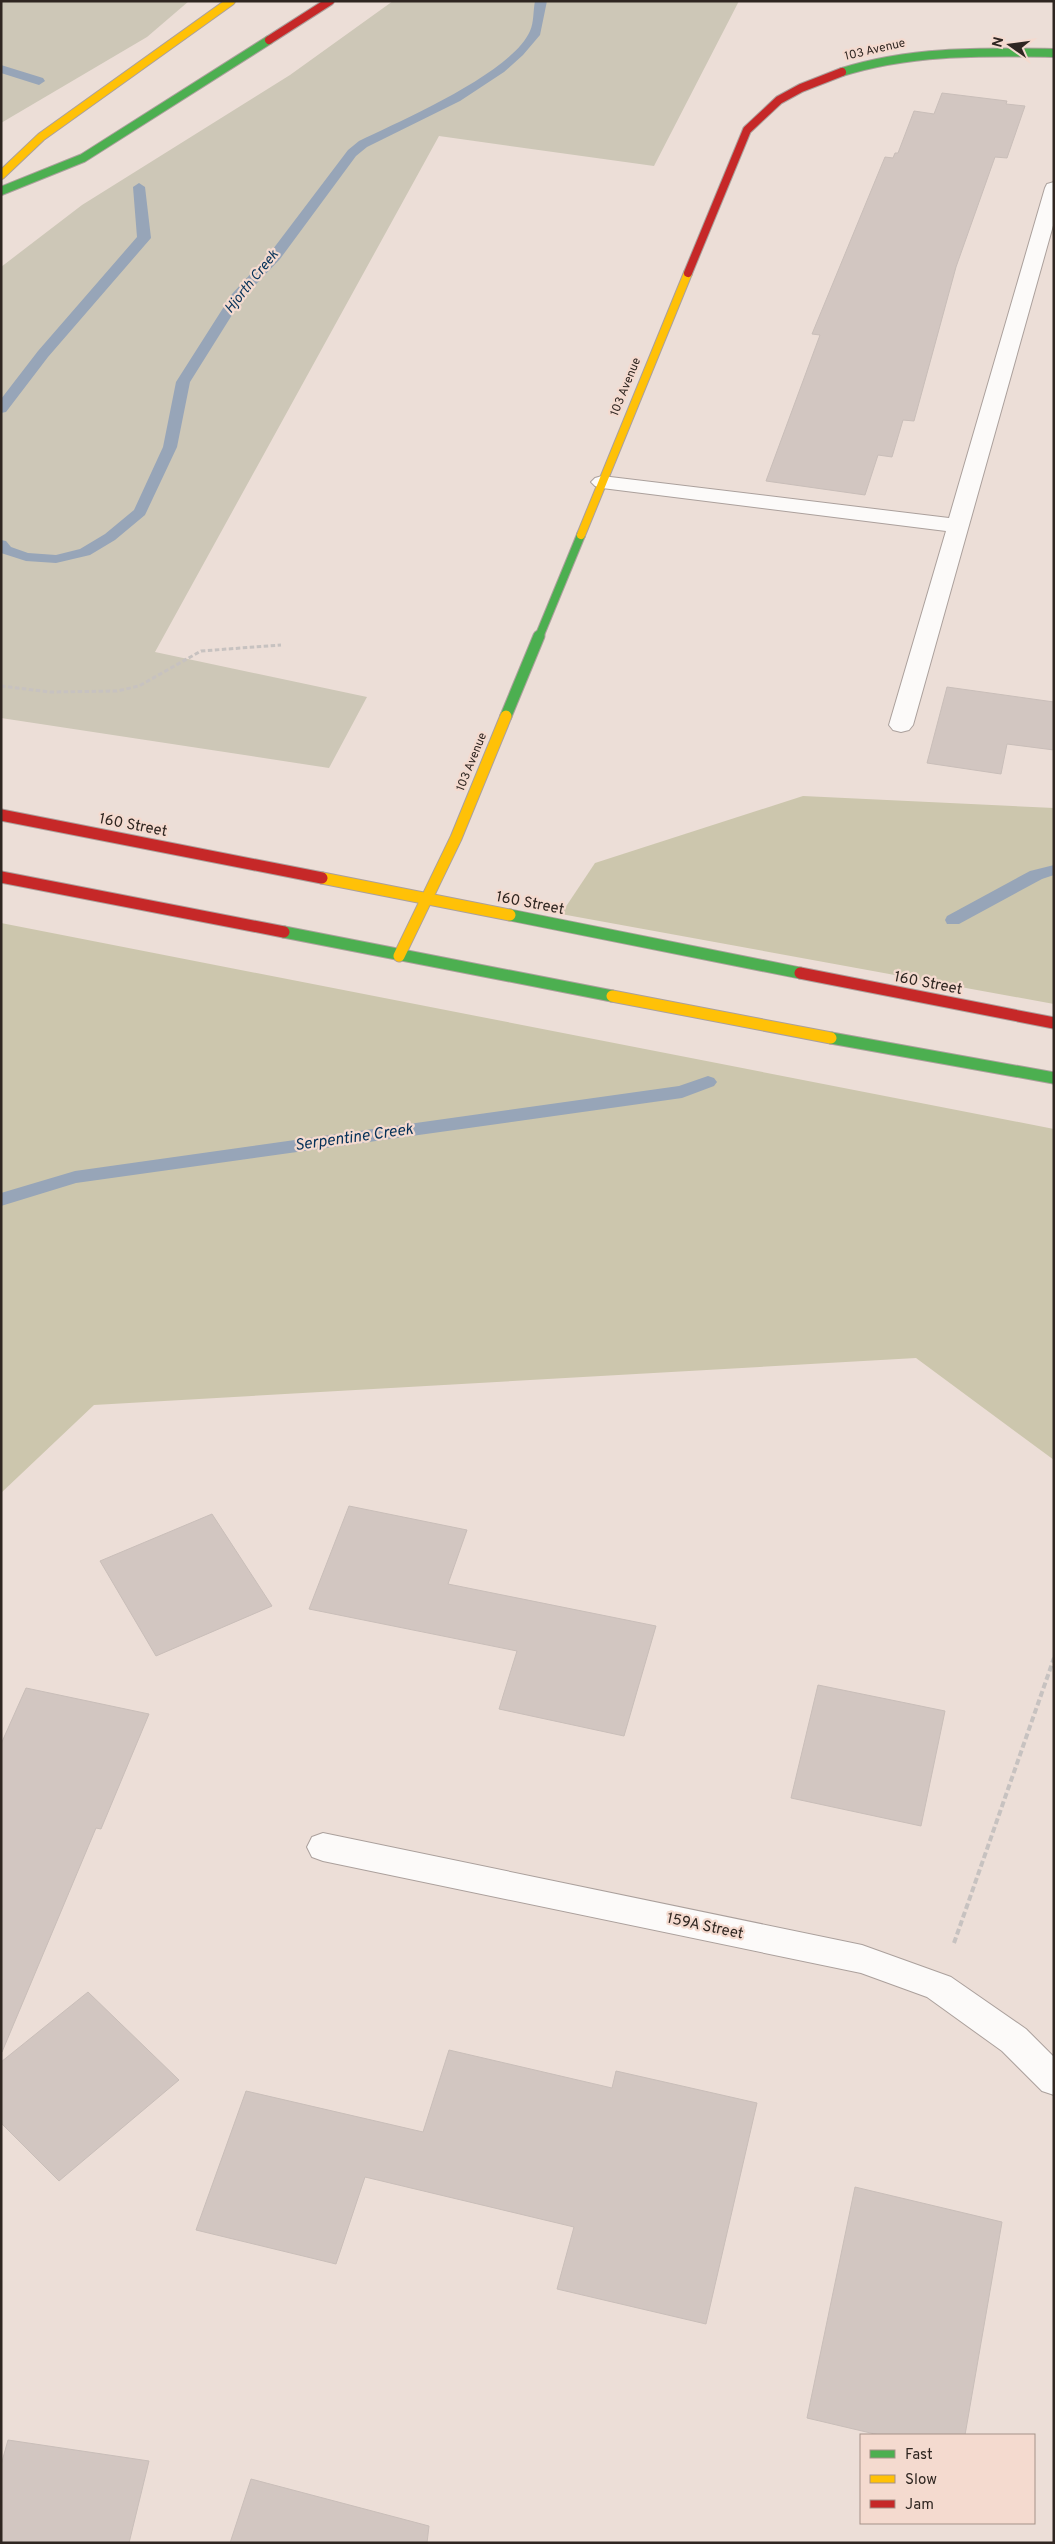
<svg xmlns="http://www.w3.org/2000/svg" width="1055" height="2544" viewBox="0 0 1055 2544" font-family="Overpass,sans-serif">
<style>
.green{fill:#cdc7b7}
.forest{fill:#ccc6ad}
.lines{fill:none;stroke-linecap:round;stroke-linejoin:round}
.stream{fill:#97a5b8;fill-rule:evenodd}
.building{fill:#d2c6c1;stroke:#c9beb9}
.lane-casing{stroke:#aba09c;stroke-width:2}
.street-casing{stroke:#aba09c;stroke-width:2}
.fast-far1-casing{stroke:#aba09c;stroke-width:10}
.fast-casing{stroke:#aba09c;stroke-width:13}
.slow-far1-casing{stroke:#aba09c;stroke-width:10}
.slow-casing{stroke:#aba09c;stroke-width:13}
.jam-far1-casing{stroke:#aba09c;stroke-width:10}
.jam-casing{stroke:#aba09c;stroke-width:13}
.path-far1{stroke:#c7c2c0;stroke-width:3;stroke-dasharray:4.5 2.5;stroke-linecap:butt}
.path{stroke:#c7c2c0;stroke-width:4;stroke-dasharray:6 3;stroke-linecap:butt}
.lane{fill:#fcfaf9;fill-rule:evenodd}
.street{fill:#fcfaf9;fill-rule:evenodd}
.fast-far1{stroke:#4caf50;stroke-width:8}
.fast{stroke:#4caf50;stroke-width:11}
.slow-far1{stroke:#ffc107;stroke-width:8}
.slow{stroke:#ffc107;stroke-width:11}
.jam-far1{stroke:#c62828;stroke-width:8}
.jam{stroke:#c62828;stroke-width:11}
.labels{text-anchor:middle;dominant-baseline:central;stroke-width:4.5;stroke-linejoin:round;paint-order:stroke}
.far-street-label{font-size:12px;fill:#2f2621;stroke:#f4dacf}
.far-water-label{font-size:14px;font-style:italic;fill:#063159;stroke:#f4dacf}
.street-label{font-size:15px;fill:#2f2621;stroke:#f4dacf}
.water-label{font-size:16px;font-style:italic;fill:#063159;stroke:#f4dacf}
</style>
<rect width="100%" height="100%" fill="#ecded7"/>
<!-- green -->
<g class="green">
<path d="M1,1H189L147,37L1,123Z"/>
<path d="M393,1H739L654,166L439,136L155,652L367,697L329,768L1,718V267L82,205L290,75Z"/>
</g>
<!-- forest -->
<g class="forest">
<path d="M803,796L1054,808V1004L561,914L595,863Z"/>
<path d="M1,923L1054,1129V1460L916,1358L94,1405L1,1493Z"/>
</g>
<g class="lines">
<!-- stream -->
<g class="stream">
<path d="M535,1H547L540,35L523,55L504,72L460,101L367,147L356,156L280,259L242,299L190,382L177,447L145,515L115,540L90,555L56,563L26,561L1,553V540L6,541L11,547L28,553L56,555L80,549L105,534L134,510L163,447L176,382L232,294L270,253L348,150L359,141C400,121 512,73 530,31C534,22 533,11 535,1Z"/>
<path d="M1,65L43,78L45,81L39,85L1,73Z"/>
<path d="M139,183L145,187L151,238L48,357L6,412L1,413V399L38,351L137,237L133,187Z"/>
<path d="M1054,865V875L1042,879L959,924H947L945,920L947,916L1030,871Z"/>
<path d="M708,1076L714,1078L717,1082L714,1086L682,1098L76,1183L1,1206V1193L75,1171L679,1086Z"/>
</g>
</g>
<!-- building -->
<g class="building">
<path d="M942,93L1007,101L1006,104L1025,106L1007,158L995,157L956,267L914,421L903,420L892,457L878,455L865,495L766,481L820,335L812,334L885,157L893,158L895,153H898L914,111L934,114Z"/>
<path d="M947,687L1054,702V750L1007,744L1001,774L927,763Z"/>
<path d="M349,1506L467,1530L448,1584L656,1626L624,1736L499,1709L517,1651L309,1609Z"/>
<path d="M212,1514L272,1606L156,1656L100,1561Z"/>
<path d="M818,1685L945,1711L921,1826L791,1798Z"/>
<path d="M26,1688L149,1714L101,1829L96,1828L2,2052L1,1744Z"/>
<path d="M88,1992L179,2080L59,2181L1,2123V2062Z"/>
<path d="M449,2050L612,2088L616,2071L757,2103L706,2324L557,2289L574,2227L365,2177L336,2264L196,2230L246,2091L423,2132Z"/>
<path d="M855,2187L1002,2222L965,2435H879L807,2418Z"/>
<path d="M8,2440L149,2461L129,2543H1V2465Z"/>
<path d="M251,2479L429,2526L427,2543H230Z"/>
</g>
<g class="lines">
<defs>
<path id="lane" d="M1054,182V222L913,725L909,730L901,732L893,730L889,725L946,531L602,488L595,486L591,482L595,478L602,476L949,518L1045,188L1047,184Z"/>
<path id="street" d="M323,1833L862,1945L951,1977L1026,2029L1054,2057V2095L1042,2091L1002,2051L927,1997L861,1973L323,1861L312,1857L307,1847L312,1837Z"/>
<g id="fast-far1">
<path d="M842,72C912,50 982,52 1054,53"/>
<path d="M1,191L83,158L269,40"/>
<path d="M539,637L581,535"/>
</g>
<g id="fast">
<path d="M506,716L539,636"/>
<path d="M510,915L800,973"/>
<path d="M284,932L612,996"/>
<path d="M831,1038L1054,1078"/>
</g>
<g id="slow-far1">
<path d="M1,175L41,137L231,1"/>
<path d="M581,535L688,273"/>
</g>
<g id="slow">
<path d="M322,878L510,915"/>
<path d="M399,956L456,838L506,716"/>
<path d="M612,996L831,1038"/>
</g>
<g id="jam-far1">
<path d="M269,40L330,1"/>
<path d="M688,273L747,130L779,100L801,88L842,72"/>
</g>
<g id="jam">
<path d="M1,815L322,878"/>
<path d="M1,877L284,932"/>
<path d="M800,973L1054,1023"/>
</g>
</defs>
<!-- lane casing -->
<use href="#lane" class="lane-casing"/>
<!-- street casing -->
<use href="#street" class="street-casing"/>
<!-- fast-far1 casing -->
<use href="#fast-far1" class="fast-far1-casing"/>
<!-- fast casing -->
<use href="#fast" class="fast-casing"/>
<!-- slow-far1 casing -->
<use href="#slow-far1" class="slow-far1-casing"/>
<!-- slow casing -->
<use href="#slow" class="slow-casing"/>
<!-- jam-far1 casing -->
<use href="#jam-far1" class="jam-far1-casing"/>
<!-- jam casing -->
<use href="#jam" class="jam-casing"/>
<!-- path-far1 -->
<path class="path-far1" d="M1,686L50,692L117,691L139,686L201,651L281,645"/>
<!-- path -->
<path class="path" d="M954,1943L1054,1658"/>
<!-- lane -->
<use href="#lane" class="lane"/>
<!-- street -->
<use href="#street" class="street"/>
<!-- fast-far1 -->
<use href="#fast-far1" class="fast-far1"/>
<!-- fast -->
<use href="#fast" class="fast"/>
<!-- slow-far1 -->
<use href="#slow-far1" class="slow-far1"/>
<!-- slow -->
<use href="#slow" class="slow"/>
<!-- jam-far1 -->
<use href="#jam-far1" class="jam-far1"/>
<!-- jam -->
<use href="#jam" class="jam"/>
</g>
<g class="labels">
<!-- far-street labels -->
<g class="far-street-label">
<text transform="translate(875 50) rotate(-13)">103 Avenue</text>
<text transform="translate(626 387) rotate(-68)">103 Avenue</text>
<text transform="translate(472 762) rotate(-68)">103 Avenue</text>
</g>
<!-- far-water labels -->
<g class="far-water-label">
<text transform="translate(252 282) rotate(-51)">Hjorth Creek</text>
</g>
<!-- street labels -->
<g class="street-label">
<text transform="translate(133 826) rotate(11)">160 Street</text>
<text transform="translate(530 904) rotate(11)">160 Street</text>
<text transform="translate(928 984) rotate(11)">160 Street</text>
<text transform="translate(705 1927) rotate(12)">159A Street</text>
</g>
<!-- water labels -->
<g class="water-label">
<text transform="translate(354 1138) rotate(-8)">Serpentine Creek</text>
</g>
</g>
<!-- border -->
<rect width="1055" height="2544" fill="none" stroke="#2f2621" stroke-width="5"/>
<!-- legend -->
<rect x="860" y="2434" width="175" height="90" fill="#f4dacf" stroke="#a59289"/>
<rect x="870" y="2450" width="25" height="8" fill="#4caf50" stroke="#a59289"/>
<text x="905" y="2459" font-size="15" fill="#2f2621">Fast</text>
<rect x="870" y="2475" width="25" height="8" fill="#ffc107" stroke="#a59289"/>
<text x="905" y="2484" font-size="15" fill="#2f2621">Slow</text>
<rect x="870" y="2500" width="25" height="8" fill="#c62828" stroke="#a59289"/>
<text x="905" y="2509" font-size="15" fill="#2f2621">Jam</text>
<!-- north arrow -->
<g transform="translate(1010 45) rotate(284)" stroke="#f4dacf" stroke-width="4" paint-order="stroke">
<path d="M0-4L9 19L0 12L-9 19Z" fill="#2f2621"/>
<text y="-8" font-size="14" font-weight="bold" text-anchor="middle" fill="#2f2621">N</text>
</g>
</svg>
